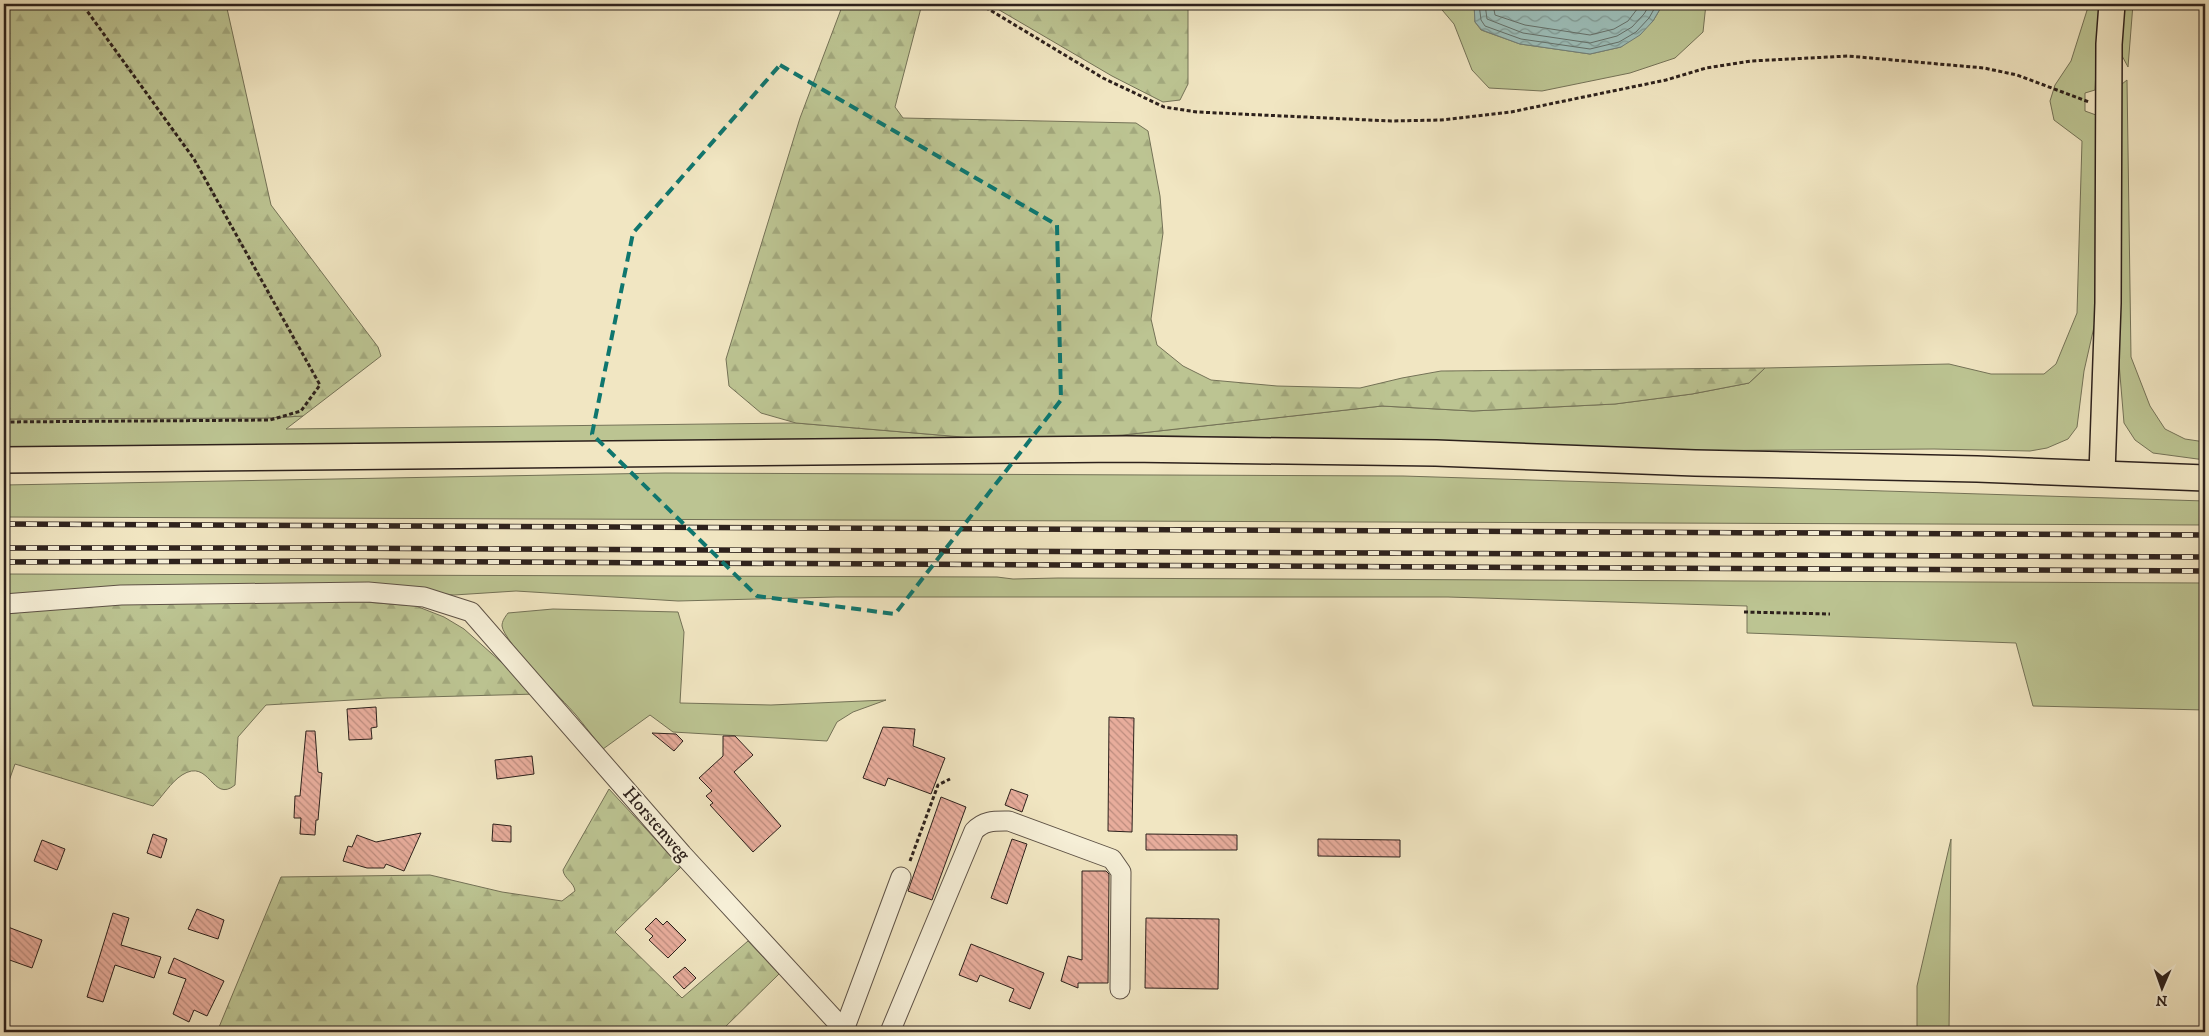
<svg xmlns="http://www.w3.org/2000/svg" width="2209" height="1036" viewBox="0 0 2209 1036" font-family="'IM FELL DW Pica',serif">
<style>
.grass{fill:#bcc492;stroke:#747257}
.forest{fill:url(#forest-firs);stroke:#747257}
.water{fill:url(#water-waves);stroke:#707f7a}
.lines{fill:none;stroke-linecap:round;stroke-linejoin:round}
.shore{stroke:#64706a;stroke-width:1}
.building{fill:url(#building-back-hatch);stroke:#2d211c}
.minor-casing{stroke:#5e5246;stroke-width:21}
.major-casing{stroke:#2d211c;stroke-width:28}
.path{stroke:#2d211c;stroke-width:3;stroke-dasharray:4 2.5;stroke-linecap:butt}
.minor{stroke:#f6efd7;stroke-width:19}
.major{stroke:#f1e6c2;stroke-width:25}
.rail-casing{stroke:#2d211c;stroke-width:5.5}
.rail{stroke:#f6efd7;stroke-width:4;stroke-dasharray:11;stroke-linecap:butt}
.marked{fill:none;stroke:#0f766e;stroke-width:4;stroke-dasharray:10 6;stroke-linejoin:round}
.labels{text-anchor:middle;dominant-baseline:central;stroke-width:4;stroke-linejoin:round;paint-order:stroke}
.street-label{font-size:19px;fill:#2d211c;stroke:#f6efd7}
</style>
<defs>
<pattern id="forest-firs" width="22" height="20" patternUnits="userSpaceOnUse" patternTransform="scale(1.25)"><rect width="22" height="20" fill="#bcc492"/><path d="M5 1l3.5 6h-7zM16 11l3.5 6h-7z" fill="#a2a87d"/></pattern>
<pattern id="water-waves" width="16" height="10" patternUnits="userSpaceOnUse" patternTransform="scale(1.25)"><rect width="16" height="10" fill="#9cbeb9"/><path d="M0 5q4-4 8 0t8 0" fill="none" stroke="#809a96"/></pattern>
<pattern id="building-back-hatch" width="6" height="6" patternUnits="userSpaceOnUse" patternTransform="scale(1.25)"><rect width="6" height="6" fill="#e8ad9c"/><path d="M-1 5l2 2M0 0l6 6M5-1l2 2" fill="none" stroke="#bc8c7e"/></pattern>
</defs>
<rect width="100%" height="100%" fill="#f1e6c2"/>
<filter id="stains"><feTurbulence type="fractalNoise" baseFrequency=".004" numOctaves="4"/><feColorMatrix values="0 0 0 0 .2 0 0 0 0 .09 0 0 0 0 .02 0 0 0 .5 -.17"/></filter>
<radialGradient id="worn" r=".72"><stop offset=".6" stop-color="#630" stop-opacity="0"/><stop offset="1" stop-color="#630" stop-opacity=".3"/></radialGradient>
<!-- grass -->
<g class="grass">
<path d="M1437,4H1474L1475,22L1481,30L1520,44L1590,54L1621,47L1653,21L1663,4H1706L1703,32L1675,58L1630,73L1542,91L1489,88L1472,70L1454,24Z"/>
<path d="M2089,4H2099L2095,90L2085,93V111L2096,115V318L2084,371L2077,427L2068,439L2047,448L2030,451L1934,449L1655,451L1394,440L1123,435L1382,406L1473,411L1615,404L1692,394L1749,383L1765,368L1949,364L1991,374H2044L2056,364L2077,313L2082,141L2054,120L2050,101L2055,85L2071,61Z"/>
<path d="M2124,4H2133L2128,67L2120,52Z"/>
<path d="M2127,80L2131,357L2150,406L2165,429L2185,439L2205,442V460L2153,453L2135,440L2124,423L2119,363L2117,88Z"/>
<path d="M303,416L286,429L796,423L998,440H763L4,449V419L267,418Z"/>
<path d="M665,473L1403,476L2205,501V525L4,517V485Z"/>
<path d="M4,574L997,577L1013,579L1058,578L2205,583V710L2033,706L2016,643L1747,633V606L1448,597H836L678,601L516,591L454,595L405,590L4,597Z"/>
<path d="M553,609L678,612L684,632L680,703L771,705L886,700L853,712L837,722L827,741L673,732L650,715L603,749C594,738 585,726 576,715C563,700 504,642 502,626C502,621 505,617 508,613Z"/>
<path d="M1951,839L1949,1032H1917V986Z"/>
</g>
<!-- forest -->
<g class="forest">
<path d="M4,4H226L271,205L378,347L381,356L303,416L267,418L4,419Z"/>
<path d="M843,4H922L895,107L903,118L1136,123L1148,131L1160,196L1163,233L1151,319L1157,345L1183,366L1211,380L1277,386L1360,388L1402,378L1441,371L1765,368L1749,383L1692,394L1615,404L1473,411L1382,406L1123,435L998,440L796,423L761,413L729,386L726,359L800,118Z"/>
<path d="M989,4H1188V84L1180,100L1163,102L1112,76Z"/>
<path d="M125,602H365L416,606L444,617L464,629L537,694L387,698L266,705L238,737L235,785C212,804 210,757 182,775C171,782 162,797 153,806L15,764L4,795V614Z"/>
<path d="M609,789L681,867L615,932L682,998L748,941L779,974L720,1032H217L281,877L430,875L502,892L562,901L575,891C574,882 564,879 563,870Z"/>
</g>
<!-- water -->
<path class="water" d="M1474,4H1663L1653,21L1640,35L1621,47L1590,54L1520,44L1482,30L1475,22Z"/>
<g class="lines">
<!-- shore -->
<g class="shore">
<path d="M1479,4L1481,20L1485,26L1521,39L1590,49L1619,42L1636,32L1649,18L1657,4"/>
<path d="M1485,4L1487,19L1523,33L1590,43L1617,36L1632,27L1644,14L1650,4"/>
<path d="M1493,4L1495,15L1525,25L1590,35L1614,29L1628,21L1641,4"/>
</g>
</g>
<!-- building -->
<g class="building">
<path d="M376,707L377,727L371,728L372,739L349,740L347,709Z"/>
<path d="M1109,717L1134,718L1132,832L1108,831Z"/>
<path d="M883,727L915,729L913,746L945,758L931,794L888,778L885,786L863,778Z"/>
<path d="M306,731H315L318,772L322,773L318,820H316L315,835L300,834L301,818H294L295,796H300Z"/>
<path d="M652,733L676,734L683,741L674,751Z"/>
<path d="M723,736H735L753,755L734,772L781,826L753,852L710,805L713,803L706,796L712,791L699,778L723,756Z"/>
<path d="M532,756L534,774L497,779L495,760Z"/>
<path d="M1011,789L1028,795L1022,812L1005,805Z"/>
<path d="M941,797L966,807L932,900L908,891Z"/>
<path d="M493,824L511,826V842L492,841Z"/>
<path d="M421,833L404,871L386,864L384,868H367L343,861L348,846L352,847L357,835L376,842Z"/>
<path d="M153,834L167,839L161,858L147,853Z"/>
<path d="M1146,834L1237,835V850H1146Z"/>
<path d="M1012,839L1027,844L1007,904L991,898Z"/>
<path d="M1318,839L1400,840V857L1318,856Z"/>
<path d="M42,840L65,849L57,870L34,861Z"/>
<path d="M1082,871H1106L1109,874L1108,983H1078V988L1061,981L1068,956L1082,960Z"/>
<path d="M197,909L224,920L218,939L188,929Z"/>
<path d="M113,913L129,918L121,945L161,957L154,978L115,965L103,1002L87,997Z"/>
<path d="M656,918L663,925L667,921L686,940L668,958L649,940L653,936L645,929Z"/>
<path d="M1146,918L1219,919L1218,989L1145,988Z"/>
<path d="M8,927L42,940L32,968L4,958V940Z"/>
<path d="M971,944L1044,973L1030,1009L1009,1001L1014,989L980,975L977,982L959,975Z"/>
<path d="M174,958L224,981L207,1016L194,1010L189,1022L173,1014L186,979L168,973Z"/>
<path d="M685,967L696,978L684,989L673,977Z"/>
</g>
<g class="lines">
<defs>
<g id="minor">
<path d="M4,604L121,595L368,592L424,597L471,612L682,854L846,1032"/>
<path d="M844,1030L901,877"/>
<path d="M890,1032L974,831C984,820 995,821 1009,821L1112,859L1121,872L1120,989"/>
</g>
<g id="major">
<path d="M4,460L1126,449L1436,453L1695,463L1977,469L2205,478"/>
<path d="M2102,473L2108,303L2109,44L2112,4"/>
</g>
</defs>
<!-- minor casing -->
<use href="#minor" class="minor-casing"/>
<!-- major casing -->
<use href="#major" class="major-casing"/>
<!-- path -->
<g class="path">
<path d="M980,4L1103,78L1164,107L1197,112L1391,121L1441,120L1511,112L1666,80L1706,68L1751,61L1848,56L1984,68L2017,75L2089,102"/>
<path d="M4,422L270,420L301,411L320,385L194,159L82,4"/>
<path d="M1744,612L1830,614"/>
<path d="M910,861L938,785L950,779"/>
</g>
<!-- minor -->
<use href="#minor" class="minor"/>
<!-- major -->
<use href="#major" class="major"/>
<defs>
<g id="rail">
<path d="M4,524L2205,535"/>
<path d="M4,548H313L2205,557"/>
<path d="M4,562L313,561L2205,571"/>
</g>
</defs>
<!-- rail casing -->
<use href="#rail" class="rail-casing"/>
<!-- rail -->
<use href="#rail" class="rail"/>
</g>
<!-- marked area -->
<path class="marked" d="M780,65L1057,225L1061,400L895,614L757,596L592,434L633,233Z"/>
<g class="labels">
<!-- street labels -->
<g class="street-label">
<text transform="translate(656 824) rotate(49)">Horstenweg</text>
</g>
</g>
<!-- margin -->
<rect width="2209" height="1036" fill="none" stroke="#f1e6c2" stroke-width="20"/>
<rect x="5" y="5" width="2199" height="1026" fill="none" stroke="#2d211c" stroke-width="2.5"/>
<rect x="10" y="10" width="2189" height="1016" fill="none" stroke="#2d211c"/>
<!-- north arrow -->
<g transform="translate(2162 988) rotate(182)" stroke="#f6efd7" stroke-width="4" paint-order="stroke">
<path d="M0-4L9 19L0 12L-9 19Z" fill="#2d211c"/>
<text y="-8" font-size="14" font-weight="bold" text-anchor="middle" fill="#2d211c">N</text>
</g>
<rect width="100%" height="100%" filter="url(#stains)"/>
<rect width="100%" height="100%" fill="url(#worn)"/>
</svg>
